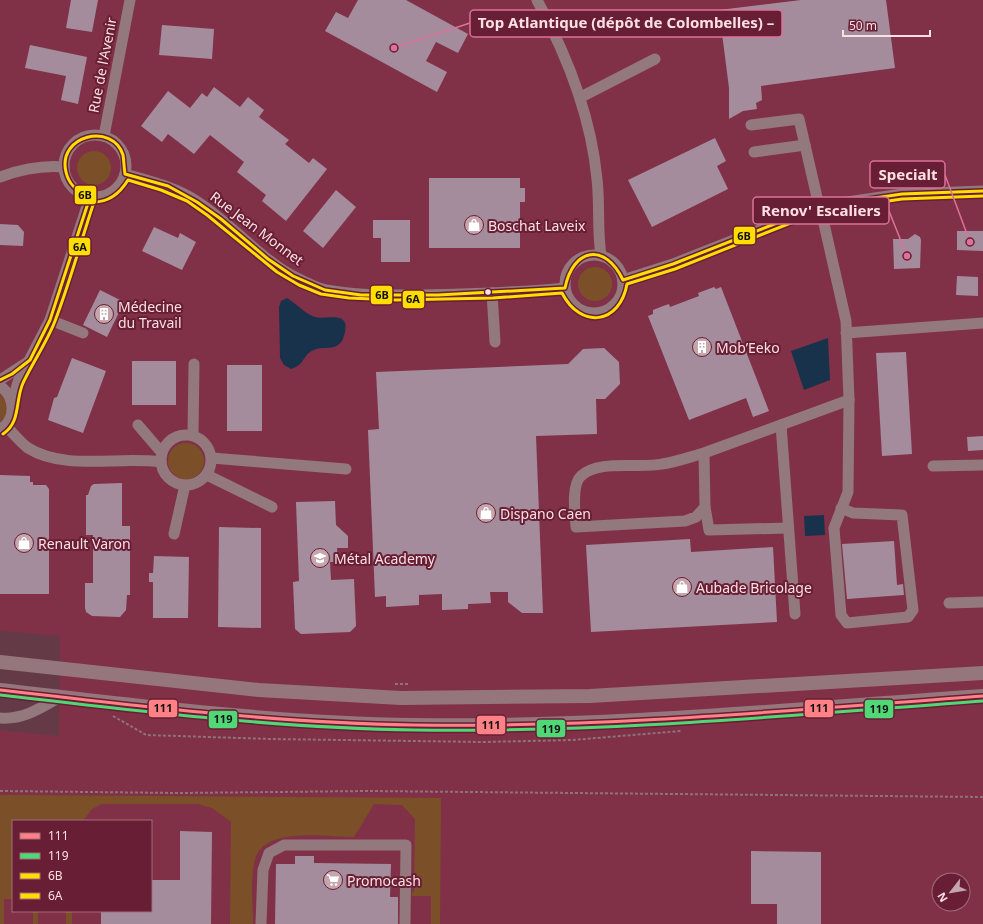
<svg xmlns="http://www.w3.org/2000/svg" width="983" height="924" viewBox="0 0 983 924" font-family="'Noto Sans',sans-serif">
<style>
.built{fill:#803147;fill-rule:evenodd}
.green{fill:#7b5028}
.water{fill:#18324b}
.building{fill:#a48c9d}
.lines{fill:none;stroke-linecap:round;stroke-linejoin:round}
.path{stroke:#8e7379;stroke-width:2;stroke-dasharray:3 2;stroke-linecap:butt}
.minor{stroke:#93787e;stroke-width:11}
.major{stroke:#96767d;stroke-width:14}
.bus-1-casing{stroke:#681e34;stroke-width:6}
.bus-2-casing{stroke:#681e34;stroke-width:6}
.bus-3-casing{stroke:#681e34;stroke-width:6}
.bus-4-casing{stroke:#681e34;stroke-width:6}
.bus-1{stroke:#ff8085;stroke-width:3}
.bus-2{stroke:#50d877;stroke-width:3}
.bus-3{stroke:#fd0;stroke-width:3}
.bus-4{stroke:#fd0;stroke-width:3}
.bus-dot{fill:#fce0e4;stroke:#681e34;stroke-width:1.5}
.labels{text-anchor:middle;dominant-baseline:central;stroke-width:4;stroke-linejoin:round;paint-order:stroke}
.street-label{font-size:14px;fill:#fce0e4;stroke:#681e34}
.poi-label{font-size:14px;fill:#fce0e4;stroke:#681e34;text-anchor:start}
.leader{fill:none;stroke:#dc7299;stroke-width:1.5}
.callout-dot{fill:#dc7299;stroke:#681e34;stroke-width:1.5}
.callout{fill:#681e34;stroke:#dc7299;stroke-width:1.5}
.callout-label{font-size:15px;text-anchor:middle;font-weight:bold;fill:#fce0e4}
.line-badge{stroke:#681e34;stroke-width:1.5}
.pale-badge-label{font-size:11px;text-anchor:middle;font-weight:bold;fill:#111}
</style>
<rect width="100%" height="100%" fill="#633a46"/>
<!-- built -->
<path class="built" d="M0,0H983V924H0V730L59,736L60,636L0,631ZM13,821H151V911H13ZM939,880H963V904H939Z"/>
<!-- green -->
<g class="green">
<circle cx="94" cy="168" r="17"/>
<circle cx="595" cy="284" r="17"/>
<path d="M0,394C8,403 9,414 0,423Z"/>
<circle cx="186" cy="461" r="18"/>
<path d="M0,795L441,798L440,924H431V896H412V893L414,892L415,819L402,805L374,804L354,837C326,837 265,826 255,859C250,877 253,905 253,924H230L231,822L212,808L198,804H102L92,809L83,821H13V899H4V924H0Z"/>
<rect x="33" y="911" width="5" height="13"/>
<rect x="66" y="911" width="6" height="13"/>
</g>
<!-- water -->
<g class="water">
<path d="M287,298C296,303 305,314 315,317C325,320 350,310 345,332C344,336 343,342 338,345C332,350 322,346 314,350C303,354 305,365 291,369L284,365L280,358L279,307L281,301Z"/>
<path d="M828,338L830,380L804,390L791,351Z"/>
<path d="M824,515L825,535L805,536L804,516Z"/>
</g>
<!-- building -->
<g class="building">
<path d="M71,0H98L92,32L66,28Z"/>
<path d="M358,0H406L468,34L458,53L436,42L426,61L447,72L437,92L325,31L336,12L348,18Z"/>
<path d="M801,0H886L895,68L761,86L762,100L756,103L757,109L743,111L729,119V88L719,10Z"/>
<path d="M162,25L214,29L212,59L159,55Z"/>
<path d="M30,45L87,57L78,104L61,100L66,76L25,68Z"/>
<path d="M214,87L240,107L248,97L264,110L259,117L289,140L285,144L309,163L313,158L327,169L286,221L262,201L266,195L237,172L244,162L210,135L194,154L168,134L162,142L141,126L168,91L190,108L202,93L207,97Z"/>
<path d="M715,138L726,161L717,166L728,189L652,227L628,180Z"/>
<path d="M429,178H520V188H525V202H520V248H429Z"/>
<path d="M336,190L356,207L323,248L303,231Z"/>
<path d="M373,220H410V262H381V238H373Z"/>
<path d="M0,224L18,225L24,232L23,246L0,245Z"/>
<path d="M154,227L178,238L180,233L196,242L182,270L142,251Z"/>
<path d="M957,231H983V251L957,250Z"/>
<path d="M915,234L920,237L921,240L920,268L894,269L893,239H908Z"/>
<path d="M957,276L978,277V296L956,295Z"/>
<path d="M714,287L716,289L721,287L769,411L753,417L746,398L689,420L648,316L653,314V310L663,306L669,304L670,307L699,296L698,293Z"/>
<path d="M100,290L124,302L107,337L83,325Z"/>
<path d="M604,348L619,362L620,384L605,399H596L597,434L536,436L543,613H522L508,602V592H490L491,603L468,604V609L442,610V594L419,595V605L386,607V596L375,597L368,430L379,429L376,372L568,364L583,349Z"/>
<path d="M906,352L912,454L882,456L876,353Z"/>
<path d="M72,358L106,371L83,433L48,420L54,398L57,397Z"/>
<rect x="132" y="361" width="44" height="44"/>
<rect x="227" y="365" width="35" height="66"/>
<path d="M983,436V450L968,451L967,437Z"/>
<path d="M0,475L30,476V482H33V485H46L49,489V594H0Z"/>
<path d="M122,483V526H130V595H127L126,610L120,617L92,616L86,612L85,608V583H93V535H86V495H88L91,486L94,484Z"/>
<path d="M335,501L336,525L348,536V548H337L338,562H330L331,580L354,579L356,626L350,632L301,634L295,629L293,582L299,581L296,502Z"/>
<path d="M219,527L261,528V628L218,627Z"/>
<path d="M690,539L691,552L773,547L777,622L591,632L586,545Z"/>
<path d="M894,541L897,585L903,584L904,595L847,599L842,544Z"/>
<path d="M154,556L189,557L188,618H153V582H149V573H153Z"/>
<path d="M180,831L212,832L211,924H101V911H151V880H180Z"/>
<path d="M751,851L821,852V924H777V904H751Z"/>
<path d="M295,856H314V863L391,864L390,897H398V924H275L276,864H295Z"/>
</g>
<g class="lines">
<!-- path -->
<g class="path">
<path d="M395,684H409"/>
<path d="M113,716L146,735L271,739L484,742L573,740L681,731"/>
<path d="M0,791L179,793L368,791L983,797"/>
</g>
<!-- minor -->
<g class="minor">
<path d="M537,0C567,55 591,116 597,179C600,205 597,230 601,255"/>
<path d="M581,97L655,59"/>
<path d="M751,125L799,119L819,206"/>
<circle cx="95" cy="166" r="31"/>
<path d="M104,136L130,0"/>
<path d="M754,152L805,145"/>
<path d="M125,174C150,181 175,187 198,202C232,224 258,257 293,276C303,281 316,288 326,290C358,296 388,295 420,295C468,294 517,293 565,288"/>
<path d="M0,177C22,169 41,165 64,167"/>
<path d="M820,206L846,321L849,400L848,492L834,528L841,615L847,623L908,617L913,610L902,515L853,513L841,508"/>
<circle cx="594" cy="284" r="29"/>
<path d="M623,280L673,264L820,206L902,194L983,191"/>
<path d="M492,293L495,342"/>
<path d="M50,320L83,333"/>
<path d="M846,333L983,323"/>
<path d="M0,380L26,363"/>
<path d="M0,386C16,398 16,419 0,430"/>
<path d="M12,402L18,382L50,320L90,197"/>
<path d="M138,425L162,453"/>
<path d="M781,425L795,614"/>
<path d="M6,426C13,433 20,442 28,448C65,471 118,456 161,462"/>
<circle cx="186" cy="460" r="25"/>
<path d="M193,435L194,364"/>
<path d="M704,453C690,457 676,462 662,464C640,469 598,459 581,476C571,485 575,514 576,527L685,521L696,517L705,507L704,453L849,400"/>
<path d="M212,458L346,469"/>
<path d="M933,466L983,465"/>
<path d="M207,475L272,507"/>
<path d="M705,507L709,530L788,528"/>
<path d="M174,534L185,485"/>
<path d="M949,603L983,602"/>
<path d="M0,718C23,720 41,708 60,697"/>
<path d="M261,924L263,870L269,853L284,845H406L405,923"/>
</g>
<!-- major -->
<g class="major">
<path d="M0,662L259,690L401,698L590,696L983,673"/>
<path d="M0,690C138,706 275,723 414,725C604,728 794,709 983,696"/>
</g>
<defs>
<path id="bus-1" d="M0,690C138,706 276,723 414,725C604,728 794,710 983,696"/>
<path id="bus-2" d="M0,695C138,711 276,728 414,730C604,733 794,715 983,701"/>
<path id="bus-3" d="M0,380L12,374L30,360L50,320L90,197C77,192 69,185 66,172C57,135 113,122 123,155C124,161 124,168 125,174L168,186L197,202L221,219L268,259L293,276L325,290L361,295H438L565,288C573,248 605,242 623,280L673,264L820,206L902,194L983,191"/>
<path id="bus-4" d="M3,434C21,422 15,401 23,383C33,362 47,342 55,321C70,282 81,241 94,202C109,202 120,193 128,180L161,190L187,201L207,215L277,272L299,285L321,294L349,298L396,300L493,298L562,293C581,330 620,324 627,284L675,269L821,211L902,199L983,196"/>
</defs>
<!-- bus-1 casing -->
<use href="#bus-1" class="bus-1-casing"/>
<!-- bus-2 casing -->
<use href="#bus-2" class="bus-2-casing"/>
<!-- bus-3 casing -->
<use href="#bus-3" class="bus-3-casing"/>
<!-- bus-4 casing -->
<use href="#bus-4" class="bus-4-casing"/>
<!-- bus-1 -->
<use href="#bus-1" class="bus-1"/>
<!-- bus-2 -->
<use href="#bus-2" class="bus-2"/>
<!-- bus-3 -->
<use href="#bus-3" class="bus-3"/>
<!-- bus-4 -->
<use href="#bus-4" class="bus-4"/>
</g>
<!-- icons -->
<defs>
<symbol id="shop-disc" viewBox="-11 -11 22 22"><circle r="9.5" fill="#c6a6ad" stroke="#681e34"/><path d="M-5-2.5h2.3a2.7 3.5 0 0 1 5.4 0H5L5.5 6h-11ZM-1.5-2.5h3a1.5 2.3 0 0 0-3 0Z" fill="#fff"/></symbol>
<symbol id="building-disc" viewBox="-11 -11 22 22"><circle r="9.5" fill="#c6a6ad" stroke="#681e34"/><path d="M-4-6H4V6H1V3H-1V6H-4ZM-2.5-4.3h1.7v1.8h-1.7ZM.8-4.3h1.7v1.8H.8ZM-2.5-1h1.7V.8h-1.7ZM.8-1h1.7V.8H.8Z" fill="#fff"/></symbol>
<symbol id="school-disc" viewBox="-11 -11 22 22"><circle r="9.5" fill="#c6a6ad" stroke="#681e34"/><path d="M0-5L7-2L0 1L-7-2ZM-4 1L0 2.5L4 1V4Q0 6-4 4Z" fill="#fff"/></symbol>
<symbol id="supermarket-disc" viewBox="-11 -11 22 22"><circle r="9.5" fill="#c6a6ad" stroke="#681e34"/><path d="M-6-5.5h2.5l.6 2H6L4.5 2H-2.5L-4.4-4H-6ZM-1.5 3.2a1.3 1.3 0 1 0 .1 0ZM3 3.2a1.3 1.3 0 1 0 .1 0Z" fill="#fff"/></symbol>
</defs>
<g fill-rule="evenodd">
<use href="#shop-disc" x="463" y="214" width="22" height="22"/>
<use href="#building-disc" x="93" y="303" width="22" height="22"/>
<use href="#building-disc" x="691" y="336" width="22" height="22"/>
<use href="#shop-disc" x="475" y="502" width="22" height="22"/>
<use href="#shop-disc" x="13" y="532" width="22" height="22"/>
<use href="#school-disc" x="309" y="547" width="22" height="22"/>
<use href="#shop-disc" x="671" y="576" width="22" height="22"/>
<use href="#supermarket-disc" x="322" y="869" width="22" height="22"/>
</g>
<!-- markers -->
<circle class="bus-dot" cx="488" cy="292" r="3.5"/>
<g class="labels">
<!-- street labels -->
<g class="street-label">
<text transform="translate(102 65) rotate(-79)">Rue de l'Avenir</text>
<text transform="translate(257 228) rotate(37)">Rue Jean Monnet</text>
</g>
<!-- poi labels -->
<g class="poi-label">
<text x="488" y="225">Boschat Laveix</text>
<text x="118" y="306">Médecine<tspan x="118" dy="16">du Travail</tspan></text>
<text x="716" y="347">Mob’Eeko</text>
<text x="500" y="513">Dispano Caen</text>
<text x="38" y="543">Renault Varon</text>
<text x="334" y="558">Métal Academy</text>
<text x="696" y="587">Aubade Bricolage</text>
<text x="347" y="880">Promocash</text>
</g>
</g>
<!-- callouts -->
<path class="leader" d="M394 48L470 23M970 242L945 175M907 256L889 211"/>
<g class="callout-dot">
<circle cx="394" cy="48" r="4"/>
<circle cx="970" cy="242" r="4"/>
<circle cx="907" cy="256" r="4"/>
</g>
<g class="callout">
<rect x="470" y="10" width="312" height="27" rx="4"/>
<rect x="870" y="161" width="75" height="27" rx="4"/>
<rect x="753" y="197" width="136" height="27" rx="4"/>
</g>
<g class="callout-label">
<text x="626" y="28">Top Atlantique (dépôt de Colombelles) –</text>
<text x="908" y="180">Specialt</text>
<text x="821" y="216">Renov' Escaliers</text>
</g>
<g class="line-badge">
<rect x="74" y="185" width="23" height="20" rx="4" fill="#fd0"/>
<rect x="733" y="226" width="23" height="19" rx="4" fill="#fd0"/>
<rect x="68" y="237" width="23" height="19" rx="4" fill="#fd0"/>
<rect x="370" y="285" width="23" height="20" rx="4" fill="#fd0"/>
<rect x="402" y="290" width="23" height="19" rx="4" fill="#fd0"/>
<rect x="148" y="699" width="30" height="19" rx="4" fill="#ff8085"/>
<rect x="804" y="699" width="30" height="19" rx="4" fill="#ff8085"/>
<rect x="864" y="699" width="30" height="20" rx="4" fill="#50d877"/>
<rect x="208" y="710" width="30" height="19" rx="4" fill="#50d877"/>
<rect x="476" y="715" width="30" height="20" rx="4" fill="#ff8085"/>
<rect x="536" y="719" width="30" height="19" rx="4" fill="#50d877"/>
</g>
<g class="pale-badge-label">
<text x="85" y="199">6B</text>
<text x="744" y="240">6B</text>
<text x="80" y="251">6A</text>
<text x="382" y="299">6B</text>
<text x="413" y="303">6A</text>
<text x="163" y="712">111</text>
<text x="819" y="712">111</text>
<text x="879" y="713">119</text>
<text x="223" y="723">119</text>
<text x="491" y="729">111</text>
<text x="551" y="733">119</text>
</g>
<!-- legend -->
<rect x="12" y="820" width="140" height="92" fill="#681e34" stroke="#a36c7a"/>
<rect x="20" y="833" width="20" height="6" fill="#ff8085" stroke="#a36c7a"/>
<text x="48" y="840" font-size="12" fill="#fce0e4">111</text>
<rect x="20" y="853" width="20" height="6" fill="#50d877" stroke="#a36c7a"/>
<text x="48" y="860" font-size="12" fill="#fce0e4">119</text>
<rect x="20" y="873" width="20" height="6" fill="#ffdd00" stroke="#a36c7a"/>
<text x="48" y="880" font-size="12" fill="#fce0e4">6B</text>
<rect x="20" y="893" width="20" height="6" fill="#ffdd00" stroke="#a36c7a"/>
<text x="48" y="900" font-size="12" fill="#fce0e4">6A</text>
<!-- north arrow -->
<g transform="translate(951 892) rotate(239)"><circle r="19" fill="#681e34" stroke="#a36c7a"/>
<path d="M0-3L7 15L0 10L-7 15Z" fill="#c6a6ad"/>
<text y="-6" font-size="11" font-weight="bold" text-anchor="middle" fill="#fce0e4">N</text>
</g>
<!-- scale -->
<path d="M843 30v6h87v-6" fill="none" stroke="#fce0e4" stroke-width="2"/>
<text x="849" y="30" font-size="12" fill="#fce0e4" stroke="#681e34" stroke-width="3" paint-order="stroke">50 m</text>
</svg>
